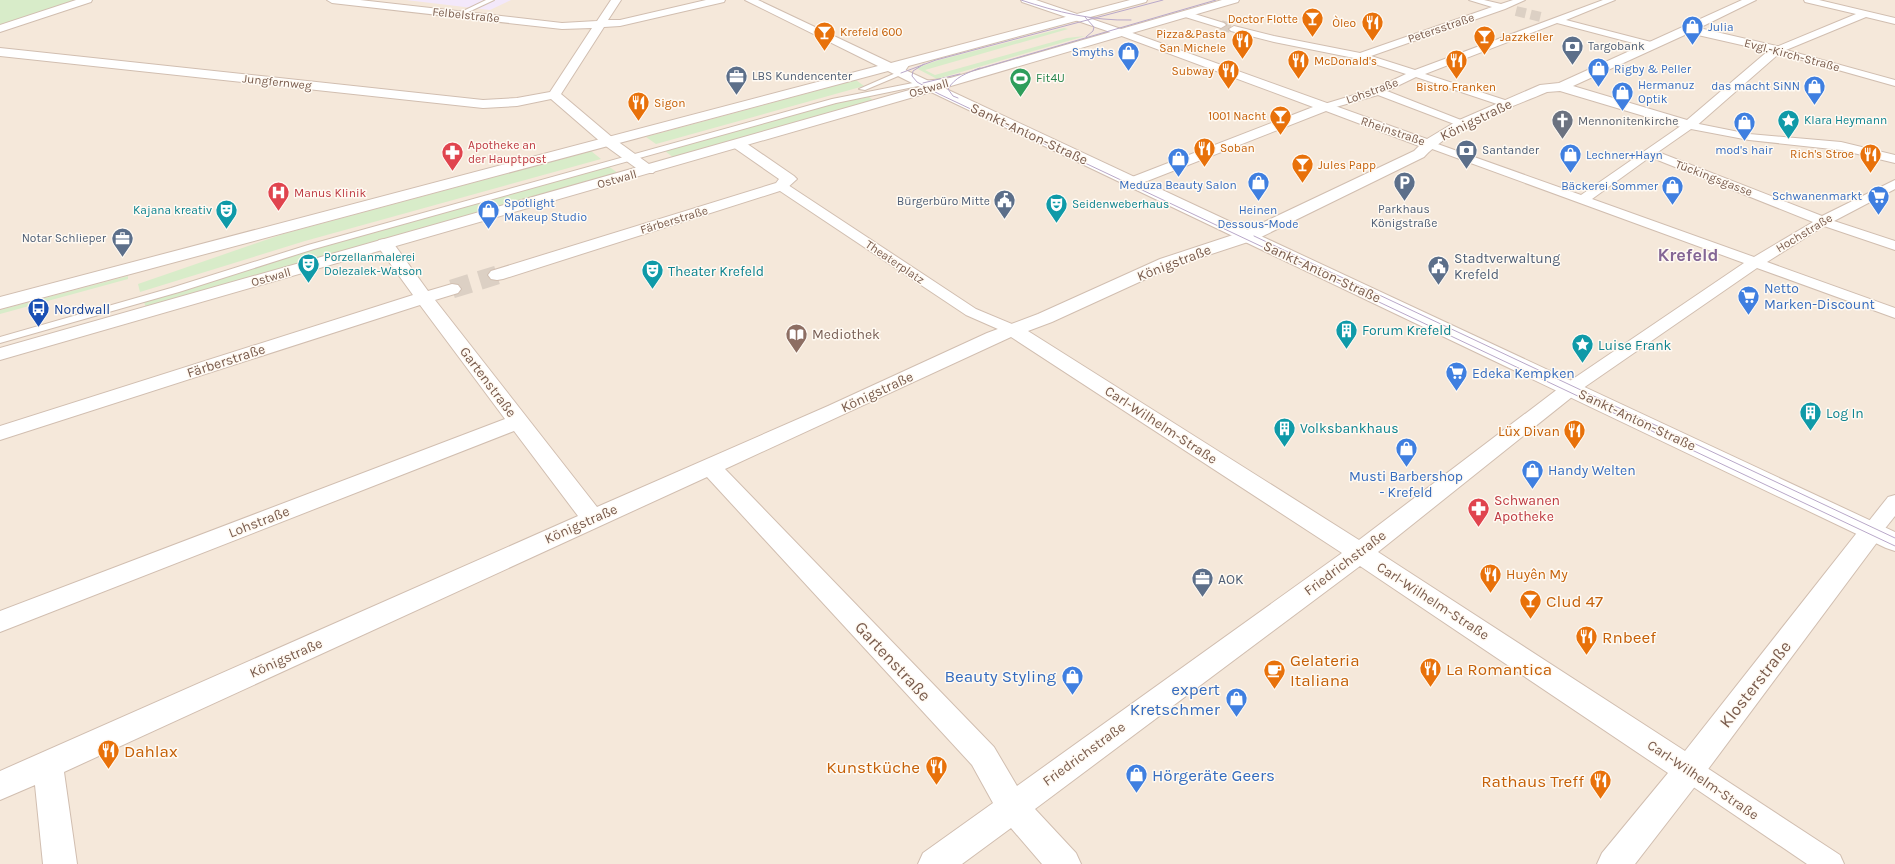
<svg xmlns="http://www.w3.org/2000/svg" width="1895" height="864" viewBox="0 0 1895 864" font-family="Karla,sans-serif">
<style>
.residential{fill:#f5e8da}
.education{fill:#f3e8fa}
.green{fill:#d8ecc9}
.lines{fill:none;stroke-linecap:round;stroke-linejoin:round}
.pedestrian-tunnel{stroke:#dcd0c4;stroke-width:10;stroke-dasharray:10 5;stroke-linecap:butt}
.minor-tunnel{stroke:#dcd0c4;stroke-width:19;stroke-dasharray:19 10;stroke-linecap:butt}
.service-casing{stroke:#d1beb0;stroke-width:2}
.pedestrian-casing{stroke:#d1beb0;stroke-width:2}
.minor-casing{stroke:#d1beb0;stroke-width:2}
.tertiary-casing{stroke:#d1beb0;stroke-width:2}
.service{fill:#fff;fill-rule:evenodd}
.pedestrian{fill:#fff;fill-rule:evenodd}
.minor{fill:#fff;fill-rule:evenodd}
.tertiary{fill:#fff;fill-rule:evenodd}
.tram{stroke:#b9a8c9;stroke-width:1}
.labels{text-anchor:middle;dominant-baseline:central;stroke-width:3;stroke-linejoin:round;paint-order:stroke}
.far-street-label{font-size:12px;fill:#7a5c4d;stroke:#fffaf3}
.far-food-label{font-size:12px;fill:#c56008;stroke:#fffaf3;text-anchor:end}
.far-shop-label{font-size:12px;fill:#366cbe;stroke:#fffaf3;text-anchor:start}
.far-service-label{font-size:12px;fill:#4e5e75;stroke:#fffaf3;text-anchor:start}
.far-leisure-label{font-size:12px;fill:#27864d;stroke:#fffaf3;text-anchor:start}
.far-culture-label{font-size:12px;fill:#0d838f;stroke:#fffaf3;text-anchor:start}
.far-worship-label{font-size:12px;fill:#5b616d;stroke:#fffaf3;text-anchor:start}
.far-health-label{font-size:12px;fill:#be3a42;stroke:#fffaf3;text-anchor:start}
.street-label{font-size:14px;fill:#7a5c4d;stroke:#fffaf3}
.service-label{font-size:14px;fill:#4e5e75;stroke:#fffaf3;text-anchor:start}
.culture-label{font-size:14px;fill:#0d838f;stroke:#fffaf3;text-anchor:start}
.shop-label{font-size:14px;fill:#366cbe;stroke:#fffaf3;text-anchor:start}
.transit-label{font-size:14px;fill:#164399;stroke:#fffaf3;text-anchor:start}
.education-label{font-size:14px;fill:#785e54;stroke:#fffaf3;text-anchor:start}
.food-label{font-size:14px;fill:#c56008;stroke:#fffaf3;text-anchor:end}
.health-label{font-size:14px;fill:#be3a42;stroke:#fffaf3;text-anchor:start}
.near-food-label{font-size:17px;fill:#c56008;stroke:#fffaf3;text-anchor:start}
.near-street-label{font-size:17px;fill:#7a5c4d;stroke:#fffaf3}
.near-shop-label{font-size:17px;fill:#366cbe;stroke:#fffaf3;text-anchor:end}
.far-town-label{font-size:18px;font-weight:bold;fill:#846695;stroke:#fffaf3}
</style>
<rect width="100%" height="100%" fill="#fdf6ec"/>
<!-- residential -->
<path class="residential" d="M94,0H1895V864H0V31Z"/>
<!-- education -->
<path class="education" d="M406,0H511L490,10Z"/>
<!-- green -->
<g class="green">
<path d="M0,0H94L0,31Z"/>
<path d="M1064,28L1068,29L925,70L935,75L1067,38L1085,36L937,79L916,68L939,60Z"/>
<path d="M856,80L864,86L656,144L646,137Z"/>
<path d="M869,97L874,101L674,158L665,151L830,104Z"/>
<path d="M591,151L601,159L305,241L140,292L138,284L283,234Z"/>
<path d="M608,166L618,173L146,308L144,302L338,242Z"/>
<path d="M128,276V279L0,314V310Z"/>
</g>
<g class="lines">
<!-- pedestrian-tunnel -->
<g class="pedestrian-tunnel">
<path d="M1516,11L1541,17"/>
<path d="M1221,25L1234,29"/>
</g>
<!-- minor-tunnel -->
<path class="minor-tunnel" d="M452,289L497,275"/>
<defs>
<g id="service">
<path d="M486,0H494L462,15L457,14Z"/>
<path d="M906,61L911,62L903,74L865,90L859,89L898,72Z"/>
<path d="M953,78L956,80L955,81L923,85L836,103L314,249L179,292L0,343V337L171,288L308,245L832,99L923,81Z"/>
</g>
<g id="pedestrian">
<path d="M1469,0H1484L1501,4L1513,0H1525L1505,9L1371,56L1415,70L1603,0H1615L1566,20L1655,43L1657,45L1652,48L1557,23L1425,74L1511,102L1512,104L1511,106H1503L1416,77L1387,91L1466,122L1468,124L1466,126L1462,127L1378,95L1329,109H1321L1320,107L1321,105L1374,89L1406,74L1359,59L1274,42L1231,31L1229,29L1234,26L1274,36L1360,53L1492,7Z"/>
<path d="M1804,0H1819L1895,18V24L1866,17L1786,50L1895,80V86L1774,52L1772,50L1774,48L1856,14L1805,2Z"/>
<path d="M1185,11L1224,23L1226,25L1221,28L1182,16L1181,14Z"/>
<path d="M1689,122L1749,134L1841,142L1895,155V163L1841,150L1749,140L1691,129L1658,152L1822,216L1895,180V189L1834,221L1895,241V250L1824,226L1767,262L1895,308V318L1757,268L1576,393L1570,394L1564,393L1561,389L1564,385L1744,263L1424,146L1422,144L1424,142H1432L1581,195L1685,123ZM1650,157L1813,222L1754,257L1592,199Z"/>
<path d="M781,182L785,183L976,309L1019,327L1021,330L1019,333H1007L966,315L777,189L775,186Z"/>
<path d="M1895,495V516L1879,536L1872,538L1865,536L1862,531L1865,526L1888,497Z"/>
<path d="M1689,759L1698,762L1840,855L1844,864H1807L1680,778L1676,770L1680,762Z"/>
</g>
<g id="minor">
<path d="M76,0H92L91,2L0,32V25Z"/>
<path d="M327,0H360L562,23L597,21L611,0H621L608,20H620L706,0H725L724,2L620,26L604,27L561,94L613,138L653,167L656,170L653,173H643L603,144L551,99L517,106L483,108L0,56V48L483,100L517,98L550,92L592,28L562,29L332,3Z"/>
<path d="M1021,0H1036L1127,31L1427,139L1457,121L1540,85L1559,83L1742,0H1756L1699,28L1781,47L1783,50L1694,128H1684L1560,91L1547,92C1510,108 1451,127 1424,157L1257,239L1172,267L1052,322L1028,331L1359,540L1563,385L1570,383L1577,385L1580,389L1577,393L1378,552L1685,751L1863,525L1872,522L1881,525L1884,531L1881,537L1700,780L1635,864H1597L1602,853L1668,773L1360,566L1035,809L1076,853L1081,864H1042L1011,828L962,864H918L923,853L993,803L972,765L707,477L64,772L77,864H43L35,785L0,800V771L578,516L514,431L0,632V611L505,419L420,305L0,440V426L413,295L376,244L379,240L385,239L391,240L428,291L452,284L458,285L461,289L458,293L435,300L597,507L828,406L987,333L1038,314L1160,259L1245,231L1414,151L1419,146L1326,111L1137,185H1127L1124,182L1127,179L1313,107L1119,35L1022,2ZM1689,33L1768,51L1687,120L1573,86ZM1011,337L1342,553L1017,786L994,747L725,469Z"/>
<path d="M738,140L743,141L794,176L797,179L786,189L503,279L497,280L491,279L488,275L491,271L776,183L779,179L733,147L731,144L733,141Z"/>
</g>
<path id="tertiary" d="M745,0H758L891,63L1130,0H1147L1146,2L901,68L933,83L1222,0H1239L1238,2L944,88L1895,532V551L1886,548L931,92L0,360V348L920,87L888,71L0,309V297L878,66Z"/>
</defs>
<!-- service casing -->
<use href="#service" class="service-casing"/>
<!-- pedestrian casing -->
<use href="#pedestrian" class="pedestrian-casing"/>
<!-- minor casing -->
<use href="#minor" class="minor-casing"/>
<!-- tertiary casing -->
<use href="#tertiary" class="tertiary-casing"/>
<!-- service -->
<use href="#service" class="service"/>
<!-- pedestrian -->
<use href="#pedestrian" class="pedestrian"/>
<!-- minor -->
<use href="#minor" class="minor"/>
<!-- tertiary -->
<use href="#tertiary" class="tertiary"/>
<!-- tram -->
<g class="tram">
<path d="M1021,0C1057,12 1093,21 1131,20"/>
<path d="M1085,17L1094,27L1093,31L1086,37"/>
<path d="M924,64L913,71L912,76L917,82L939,94L1895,546"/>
<path d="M975,70L1216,0"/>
<path d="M901,73L936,60L1163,0"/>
<path d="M923,83L960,74"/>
<path d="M958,98L953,96L948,89C955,77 967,73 980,68"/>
<path d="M1254,236L1895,538"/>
</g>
</g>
<!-- icons -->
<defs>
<symbol id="bar-pin" viewBox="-11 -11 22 30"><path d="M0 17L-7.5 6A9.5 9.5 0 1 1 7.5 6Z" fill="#e8710a" stroke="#fffaf3"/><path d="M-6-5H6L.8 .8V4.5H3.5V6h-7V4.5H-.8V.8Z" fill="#fff"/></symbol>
<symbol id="restaurant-pin" viewBox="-11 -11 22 30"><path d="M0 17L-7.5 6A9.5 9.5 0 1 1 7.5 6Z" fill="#e8710a" stroke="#fffaf3"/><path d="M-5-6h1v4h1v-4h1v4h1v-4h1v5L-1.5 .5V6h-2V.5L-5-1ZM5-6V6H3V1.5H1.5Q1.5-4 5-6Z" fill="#fff"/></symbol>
<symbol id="shop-pin" viewBox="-11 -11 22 30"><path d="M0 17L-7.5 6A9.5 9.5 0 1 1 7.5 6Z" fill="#3f7fe0" stroke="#fffaf3"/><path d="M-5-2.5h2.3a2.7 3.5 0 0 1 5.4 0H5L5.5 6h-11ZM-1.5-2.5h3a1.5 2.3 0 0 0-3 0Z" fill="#fff"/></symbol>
<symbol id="bank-pin" viewBox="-11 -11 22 30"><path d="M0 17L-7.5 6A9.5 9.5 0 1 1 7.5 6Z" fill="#5c6f8a" stroke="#fffaf3"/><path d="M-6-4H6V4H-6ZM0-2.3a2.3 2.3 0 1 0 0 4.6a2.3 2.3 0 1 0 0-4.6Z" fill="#fff"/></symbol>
<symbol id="office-pin" viewBox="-11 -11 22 30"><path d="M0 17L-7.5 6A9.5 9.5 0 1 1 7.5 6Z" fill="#5c6f8a" stroke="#fffaf3"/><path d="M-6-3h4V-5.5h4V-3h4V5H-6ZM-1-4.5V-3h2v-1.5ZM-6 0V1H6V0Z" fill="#fff"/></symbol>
<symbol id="stadium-pin" viewBox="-11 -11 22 30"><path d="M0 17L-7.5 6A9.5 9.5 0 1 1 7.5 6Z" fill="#2e9e5b" stroke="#fffaf3"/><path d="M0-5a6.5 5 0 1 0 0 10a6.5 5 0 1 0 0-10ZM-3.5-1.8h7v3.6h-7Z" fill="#fff"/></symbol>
<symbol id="sight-pin" viewBox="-11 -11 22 30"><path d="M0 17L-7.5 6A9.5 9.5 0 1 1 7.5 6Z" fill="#0f9aa8" stroke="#fffaf3"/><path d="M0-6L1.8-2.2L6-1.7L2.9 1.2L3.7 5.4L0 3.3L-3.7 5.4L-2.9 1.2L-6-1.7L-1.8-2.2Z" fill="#fff"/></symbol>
<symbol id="church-pin" viewBox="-11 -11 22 30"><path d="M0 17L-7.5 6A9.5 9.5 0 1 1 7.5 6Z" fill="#6b7280" stroke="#fffaf3"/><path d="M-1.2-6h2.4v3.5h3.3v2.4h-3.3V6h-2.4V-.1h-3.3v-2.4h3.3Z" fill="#fff"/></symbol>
<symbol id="pharmacy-pin" viewBox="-11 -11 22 30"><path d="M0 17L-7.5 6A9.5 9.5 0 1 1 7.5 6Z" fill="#e0444e" stroke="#fffaf3"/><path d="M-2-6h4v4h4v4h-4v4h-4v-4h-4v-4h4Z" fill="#fff"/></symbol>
<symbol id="parking-pin" viewBox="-11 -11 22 30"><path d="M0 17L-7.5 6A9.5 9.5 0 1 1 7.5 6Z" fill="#5c6f8a" stroke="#fffaf3"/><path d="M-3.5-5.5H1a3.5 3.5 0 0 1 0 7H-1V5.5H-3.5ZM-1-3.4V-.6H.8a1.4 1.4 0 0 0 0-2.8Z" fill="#fff"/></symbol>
<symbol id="hospital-pin" viewBox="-11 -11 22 30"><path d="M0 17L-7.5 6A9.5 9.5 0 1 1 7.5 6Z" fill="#e0444e" stroke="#fffaf3"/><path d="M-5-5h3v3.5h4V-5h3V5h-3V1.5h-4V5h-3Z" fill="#fff"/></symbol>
<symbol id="supermarket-pin" viewBox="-11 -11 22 30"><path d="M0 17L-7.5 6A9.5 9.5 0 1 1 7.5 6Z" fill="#3f7fe0" stroke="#fffaf3"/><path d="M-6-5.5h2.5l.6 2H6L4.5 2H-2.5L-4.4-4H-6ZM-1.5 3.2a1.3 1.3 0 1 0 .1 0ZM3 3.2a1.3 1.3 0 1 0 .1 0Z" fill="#fff"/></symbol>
<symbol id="civic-pin" viewBox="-11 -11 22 30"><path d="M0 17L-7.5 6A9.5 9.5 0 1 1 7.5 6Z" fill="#5c6f8a" stroke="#fffaf3"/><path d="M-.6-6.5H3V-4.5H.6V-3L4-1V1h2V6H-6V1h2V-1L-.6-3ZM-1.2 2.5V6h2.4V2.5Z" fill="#fff"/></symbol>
<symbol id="theatre-pin" viewBox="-11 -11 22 30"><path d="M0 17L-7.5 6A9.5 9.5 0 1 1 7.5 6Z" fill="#0f9aa8" stroke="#fffaf3"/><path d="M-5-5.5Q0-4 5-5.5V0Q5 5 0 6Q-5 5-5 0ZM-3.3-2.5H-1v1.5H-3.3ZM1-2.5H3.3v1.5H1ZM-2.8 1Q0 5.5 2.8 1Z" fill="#fff"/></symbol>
<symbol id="bus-pin" viewBox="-11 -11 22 30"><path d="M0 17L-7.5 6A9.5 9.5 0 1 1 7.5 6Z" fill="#1a4fb4" stroke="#fffaf3"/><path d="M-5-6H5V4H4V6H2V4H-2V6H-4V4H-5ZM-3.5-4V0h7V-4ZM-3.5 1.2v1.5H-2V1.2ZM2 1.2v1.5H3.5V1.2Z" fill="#fff"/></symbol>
<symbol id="building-pin" viewBox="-11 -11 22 30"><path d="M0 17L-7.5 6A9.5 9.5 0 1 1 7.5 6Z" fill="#0f9aa8" stroke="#fffaf3"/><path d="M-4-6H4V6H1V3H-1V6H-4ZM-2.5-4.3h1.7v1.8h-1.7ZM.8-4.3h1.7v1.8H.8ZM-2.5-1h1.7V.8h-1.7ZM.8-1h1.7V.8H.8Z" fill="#fff"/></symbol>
<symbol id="library-pin" viewBox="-11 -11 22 30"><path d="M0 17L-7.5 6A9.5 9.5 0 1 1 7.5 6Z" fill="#8d6e63" stroke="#fffaf3"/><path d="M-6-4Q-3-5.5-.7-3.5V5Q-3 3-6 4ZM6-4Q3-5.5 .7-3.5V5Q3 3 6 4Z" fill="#fff"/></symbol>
<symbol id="cafe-pin" viewBox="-11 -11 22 30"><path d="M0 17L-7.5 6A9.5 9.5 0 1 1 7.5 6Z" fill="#e8710a" stroke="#fffaf3"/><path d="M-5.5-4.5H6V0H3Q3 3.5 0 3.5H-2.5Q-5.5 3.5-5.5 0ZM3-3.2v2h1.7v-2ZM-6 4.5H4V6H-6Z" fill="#fff"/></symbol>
</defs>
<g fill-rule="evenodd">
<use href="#bar-pin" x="1300" y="6" width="25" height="34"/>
<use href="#restaurant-pin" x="1360" y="10" width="25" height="34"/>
<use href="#shop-pin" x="1680" y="14" width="25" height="34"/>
<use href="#bar-pin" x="812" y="20" width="25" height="34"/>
<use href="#bar-pin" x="1472" y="24" width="25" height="34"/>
<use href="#restaurant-pin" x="1230" y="28" width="25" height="34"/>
<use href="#bank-pin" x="1560" y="34" width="25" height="34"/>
<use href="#shop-pin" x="1116" y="40" width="25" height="34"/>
<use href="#restaurant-pin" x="1444" y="48" width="25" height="34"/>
<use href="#restaurant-pin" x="1286" y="48" width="25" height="34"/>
<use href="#shop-pin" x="1586" y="56" width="25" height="34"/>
<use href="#restaurant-pin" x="1216" y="58" width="25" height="34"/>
<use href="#office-pin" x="724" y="64" width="25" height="34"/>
<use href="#stadium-pin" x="1008" y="66" width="25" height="34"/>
<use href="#shop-pin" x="1802" y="74" width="25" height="34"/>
<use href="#shop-pin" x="1610" y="80" width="25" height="34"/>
<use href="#restaurant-pin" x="626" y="90" width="25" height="34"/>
<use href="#bar-pin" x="1268" y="104" width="25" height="34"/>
<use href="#sight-pin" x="1776" y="108" width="25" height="34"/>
<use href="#church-pin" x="1550" y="108" width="25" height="34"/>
<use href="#shop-pin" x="1732" y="110" width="25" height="34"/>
<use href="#restaurant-pin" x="1192" y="136" width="25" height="34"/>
<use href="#bank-pin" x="1454" y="138" width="25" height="34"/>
<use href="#pharmacy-pin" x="440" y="140" width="25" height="34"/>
<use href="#restaurant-pin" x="1858" y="142" width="25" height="34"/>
<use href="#shop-pin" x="1558" y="142" width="25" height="34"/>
<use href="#shop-pin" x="1166" y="146" width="25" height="34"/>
<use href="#bar-pin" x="1290" y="152" width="25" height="34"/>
<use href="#parking-pin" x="1392" y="170" width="25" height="34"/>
<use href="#shop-pin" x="1246" y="170" width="25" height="34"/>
<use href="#shop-pin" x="1660" y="174" width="25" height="34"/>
<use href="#hospital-pin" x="266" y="180" width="25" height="34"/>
<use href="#supermarket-pin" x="1866" y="184" width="25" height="34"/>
<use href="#civic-pin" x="992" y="188" width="25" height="34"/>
<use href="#theatre-pin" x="1044" y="192" width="25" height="34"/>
<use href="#theatre-pin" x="214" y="198" width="25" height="34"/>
<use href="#shop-pin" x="476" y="198" width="25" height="34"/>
<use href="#office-pin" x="110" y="226" width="25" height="34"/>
<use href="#theatre-pin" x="296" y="252" width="25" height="34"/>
<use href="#civic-pin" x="1426" y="254" width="25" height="34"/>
<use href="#theatre-pin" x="640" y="258" width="25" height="34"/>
<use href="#supermarket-pin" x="1736" y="284" width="25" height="34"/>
<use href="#bus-pin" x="26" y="296" width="25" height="34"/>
<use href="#building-pin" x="1334" y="318" width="25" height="34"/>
<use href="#library-pin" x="784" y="322" width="25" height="34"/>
<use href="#sight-pin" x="1570" y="332" width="25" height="34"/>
<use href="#supermarket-pin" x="1444" y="360" width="25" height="34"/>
<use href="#building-pin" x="1798" y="400" width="25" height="34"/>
<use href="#building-pin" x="1272" y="416" width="25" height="34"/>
<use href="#restaurant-pin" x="1562" y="418" width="25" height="34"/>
<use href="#shop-pin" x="1394" y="436" width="25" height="34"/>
<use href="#shop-pin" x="1520" y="458" width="25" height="34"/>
<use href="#pharmacy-pin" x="1466" y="496" width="25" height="34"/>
<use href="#restaurant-pin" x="1478" y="562" width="25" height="34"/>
<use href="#office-pin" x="1190" y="566" width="25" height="34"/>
<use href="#bar-pin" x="1518" y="588" width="25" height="34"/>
<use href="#restaurant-pin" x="1574" y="624" width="25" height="34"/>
<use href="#restaurant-pin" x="1418" y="656" width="25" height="34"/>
<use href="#cafe-pin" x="1262" y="658" width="25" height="34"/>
<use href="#shop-pin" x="1060" y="664" width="25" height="34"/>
<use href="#shop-pin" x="1224" y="686" width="25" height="34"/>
<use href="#restaurant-pin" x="96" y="738" width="25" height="34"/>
<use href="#restaurant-pin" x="924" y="754" width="25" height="34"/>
<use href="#shop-pin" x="1124" y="762" width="25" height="34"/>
<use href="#restaurant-pin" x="1588" y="768" width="25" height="34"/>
</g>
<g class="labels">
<!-- far-street labels -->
<g class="far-street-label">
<text transform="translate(466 15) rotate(6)">Felbelstraße</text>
<text transform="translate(1441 28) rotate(-19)">Petersstraße</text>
<text transform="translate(1792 55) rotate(15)">Evgl.-Kirch-Straße</text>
<text transform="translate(277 82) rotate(6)">Jungfernweg</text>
<text transform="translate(929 88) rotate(-16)">Ostwall</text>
<text transform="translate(1372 91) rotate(-20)">Lohstraße</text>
<text transform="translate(1393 131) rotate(19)">Rheinstraße</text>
<text transform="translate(1714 178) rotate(21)">Tückingsgasse</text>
<text transform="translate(617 179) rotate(-16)">Ostwall</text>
<text transform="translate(674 220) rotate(-17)">Färberstraße</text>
<text transform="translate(1804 233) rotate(-31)">Hochstraße</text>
<text transform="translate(895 262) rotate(34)">Theaterplatz</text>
<text transform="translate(271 277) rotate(-16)">Ostwall</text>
</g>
<!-- far-food labels -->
<g class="far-food-label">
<text x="1298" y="19">Doctor Flotte</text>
<text x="1356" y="23">Òleo</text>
<text x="840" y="32" text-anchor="start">Krefeld 600</text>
<text x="1226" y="34">Pizza&amp;Pasta<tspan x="1226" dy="14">San Michele</tspan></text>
<text x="1500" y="37" text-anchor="start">Jazzkeller</text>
<text x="1314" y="61" text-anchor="start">McDonald's</text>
<text x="1214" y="71">Subway</text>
<text x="1456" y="87" text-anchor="middle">Bistro Franken</text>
<text x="654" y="103" text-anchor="start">Sigon</text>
<text x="1266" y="116">1001 Nacht</text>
<text x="1220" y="148" text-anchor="start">Soban</text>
<text x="1854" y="154">Rich's Stroe</text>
<text x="1318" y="165" text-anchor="start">Jules Papp</text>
</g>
<!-- far-shop labels -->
<g class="far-shop-label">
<text x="1708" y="27">Julia</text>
<text x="1114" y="52" text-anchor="end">Smyths</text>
<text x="1614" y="69">Rigby &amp; Peller</text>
<text x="1638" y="85">Hermanuz<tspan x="1638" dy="14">Optik</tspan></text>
<text x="1800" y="86" text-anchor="end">das macht SiNN</text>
<text x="1744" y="150" text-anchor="middle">mod's hair</text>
<text x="1586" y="155">Lechner+Hayn</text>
<text x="1178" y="185" text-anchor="middle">Meduza Beauty Salon</text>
<text x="1658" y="186" text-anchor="end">Bäckerei Sommer</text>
<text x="1862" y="196" text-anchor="end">Schwanenmarkt</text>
<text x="504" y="203">Spotlight<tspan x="504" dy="14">Makeup Studio</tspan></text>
<text x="1258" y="210" text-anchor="middle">Heinen<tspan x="1258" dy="14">Dessous-Mode</tspan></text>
</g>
<!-- far-service labels -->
<g class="far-service-label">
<text x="1588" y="46">Targobank</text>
<text x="752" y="76">LBS Kundencenter</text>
<text x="1482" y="150">Santander</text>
<text x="990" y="201" text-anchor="end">Bürgerbüro Mitte</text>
<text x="1404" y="209" text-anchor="middle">Parkhaus<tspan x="1404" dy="14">Königstraße</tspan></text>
<text x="106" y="238" text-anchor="end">Notar Schlieper</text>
</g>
<!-- far-leisure labels -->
<g class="far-leisure-label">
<text x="1036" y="78">Fit4U</text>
</g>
<!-- far-culture labels -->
<g class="far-culture-label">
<text x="1804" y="120">Klara Heymann</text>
<text x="1072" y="204">Seidenweberhaus</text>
<text x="212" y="210" text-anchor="end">Kajana kreativ</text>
<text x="324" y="257">Porzellanmalerei<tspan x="324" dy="14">Dolezalek-Watson</tspan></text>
</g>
<!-- far-worship labels -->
<g class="far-worship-label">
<text x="1578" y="121">Mennonitenkirche</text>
</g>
<!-- far-health labels -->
<g class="far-health-label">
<text x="468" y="145">Apotheke an<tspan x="468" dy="14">der Hauptpost</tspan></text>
<text x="294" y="193">Manus Klinik</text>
</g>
<!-- street labels -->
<g class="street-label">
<text transform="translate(1476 120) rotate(-26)">Königstraße</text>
<text transform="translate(1029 134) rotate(25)">Sankt-Anton-Straße</text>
<text transform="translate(1174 263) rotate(-21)">Königstraße</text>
<text transform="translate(1322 272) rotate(25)">Sankt-Anton-Straße</text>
<text transform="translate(226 361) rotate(-18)">Färberstraße</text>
<text transform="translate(488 382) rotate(53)">Gartenstraße</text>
<text transform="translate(877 392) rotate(-25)">Königstraße</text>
<text transform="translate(1637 420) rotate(25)">Sankt-Anton-Straße</text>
<text transform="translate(1161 425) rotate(33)">Carl-Wilhelm-Straße</text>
<text transform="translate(259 522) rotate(-21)">Lohstraße</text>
<text transform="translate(581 524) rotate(-24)">Königstraße</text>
<text transform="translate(1345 563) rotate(-37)">Friedrichstraße</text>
<text transform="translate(1433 601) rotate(33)">Carl-Wilhelm-Straße</text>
<text transform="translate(286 658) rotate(-24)">Königstraße</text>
<text transform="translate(1084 754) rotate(-36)">Friedrichstraße</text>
<text transform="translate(1703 780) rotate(34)">Carl-Wilhelm-Straße</text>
</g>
<!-- service labels -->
<g class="service-label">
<text x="1454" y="258">Stadtverwaltung<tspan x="1454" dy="16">Krefeld</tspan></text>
<text x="1218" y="579">AOK</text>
</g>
<!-- culture labels -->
<g class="culture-label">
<text x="668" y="271">Theater Krefeld</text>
<text x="1362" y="330">Forum Krefeld</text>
<text x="1598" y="345">Luise Frank</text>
<text x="1826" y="413">Log In</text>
<text x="1300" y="428">Volksbankhaus</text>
</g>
<!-- shop labels -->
<g class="shop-label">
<text x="1764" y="288">Netto<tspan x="1764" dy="16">Marken-Discount</tspan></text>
<text x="1472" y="373">Edeka Kempken</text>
<text x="1548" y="470">Handy Welten</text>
<text x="1406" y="476" text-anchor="middle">Musti Barbershop<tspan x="1406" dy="16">- Krefeld</tspan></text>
</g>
<!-- transit labels -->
<g class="transit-label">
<text x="54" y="309">Nordwall</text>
</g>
<!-- education labels -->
<g class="education-label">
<text x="812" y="334">Mediothek</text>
</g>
<!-- food labels -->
<g class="food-label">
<text x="1560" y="431">Lüx Divan</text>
<text x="1506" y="574" text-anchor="start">Huyên My</text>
</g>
<!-- health labels -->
<g class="health-label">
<text x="1494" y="500">Schwanen<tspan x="1494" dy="16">Apotheke</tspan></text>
</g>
<!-- near-food labels -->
<g class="near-food-label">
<text x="1546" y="601">Clud 47</text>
<text x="1602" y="637">Rnbeef</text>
<text x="1290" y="660">Gelateria<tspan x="1290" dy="20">Italiana</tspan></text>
<text x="1446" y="669">La Romantica</text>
<text x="124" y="751">Dahlax</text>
<text x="920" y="767" text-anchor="end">Kunstküche</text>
<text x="1584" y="781" text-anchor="end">Rathaus Treff</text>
</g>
<!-- near-street labels -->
<g class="near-street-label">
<text transform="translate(893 661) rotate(47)">Gartenstraße</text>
<text transform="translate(1755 684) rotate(-52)">Klosterstraße</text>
</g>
<!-- near-shop labels -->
<g class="near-shop-label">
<text x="1056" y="676">Beauty Styling</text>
<text x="1220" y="689">expert<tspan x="1220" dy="20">Kretschmer</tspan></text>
<text x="1152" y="775" text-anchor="start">Hörgeräte Geers</text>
</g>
<!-- far-town labels -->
<g class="far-town-label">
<text x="1688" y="255">Krefeld</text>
</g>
</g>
</svg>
